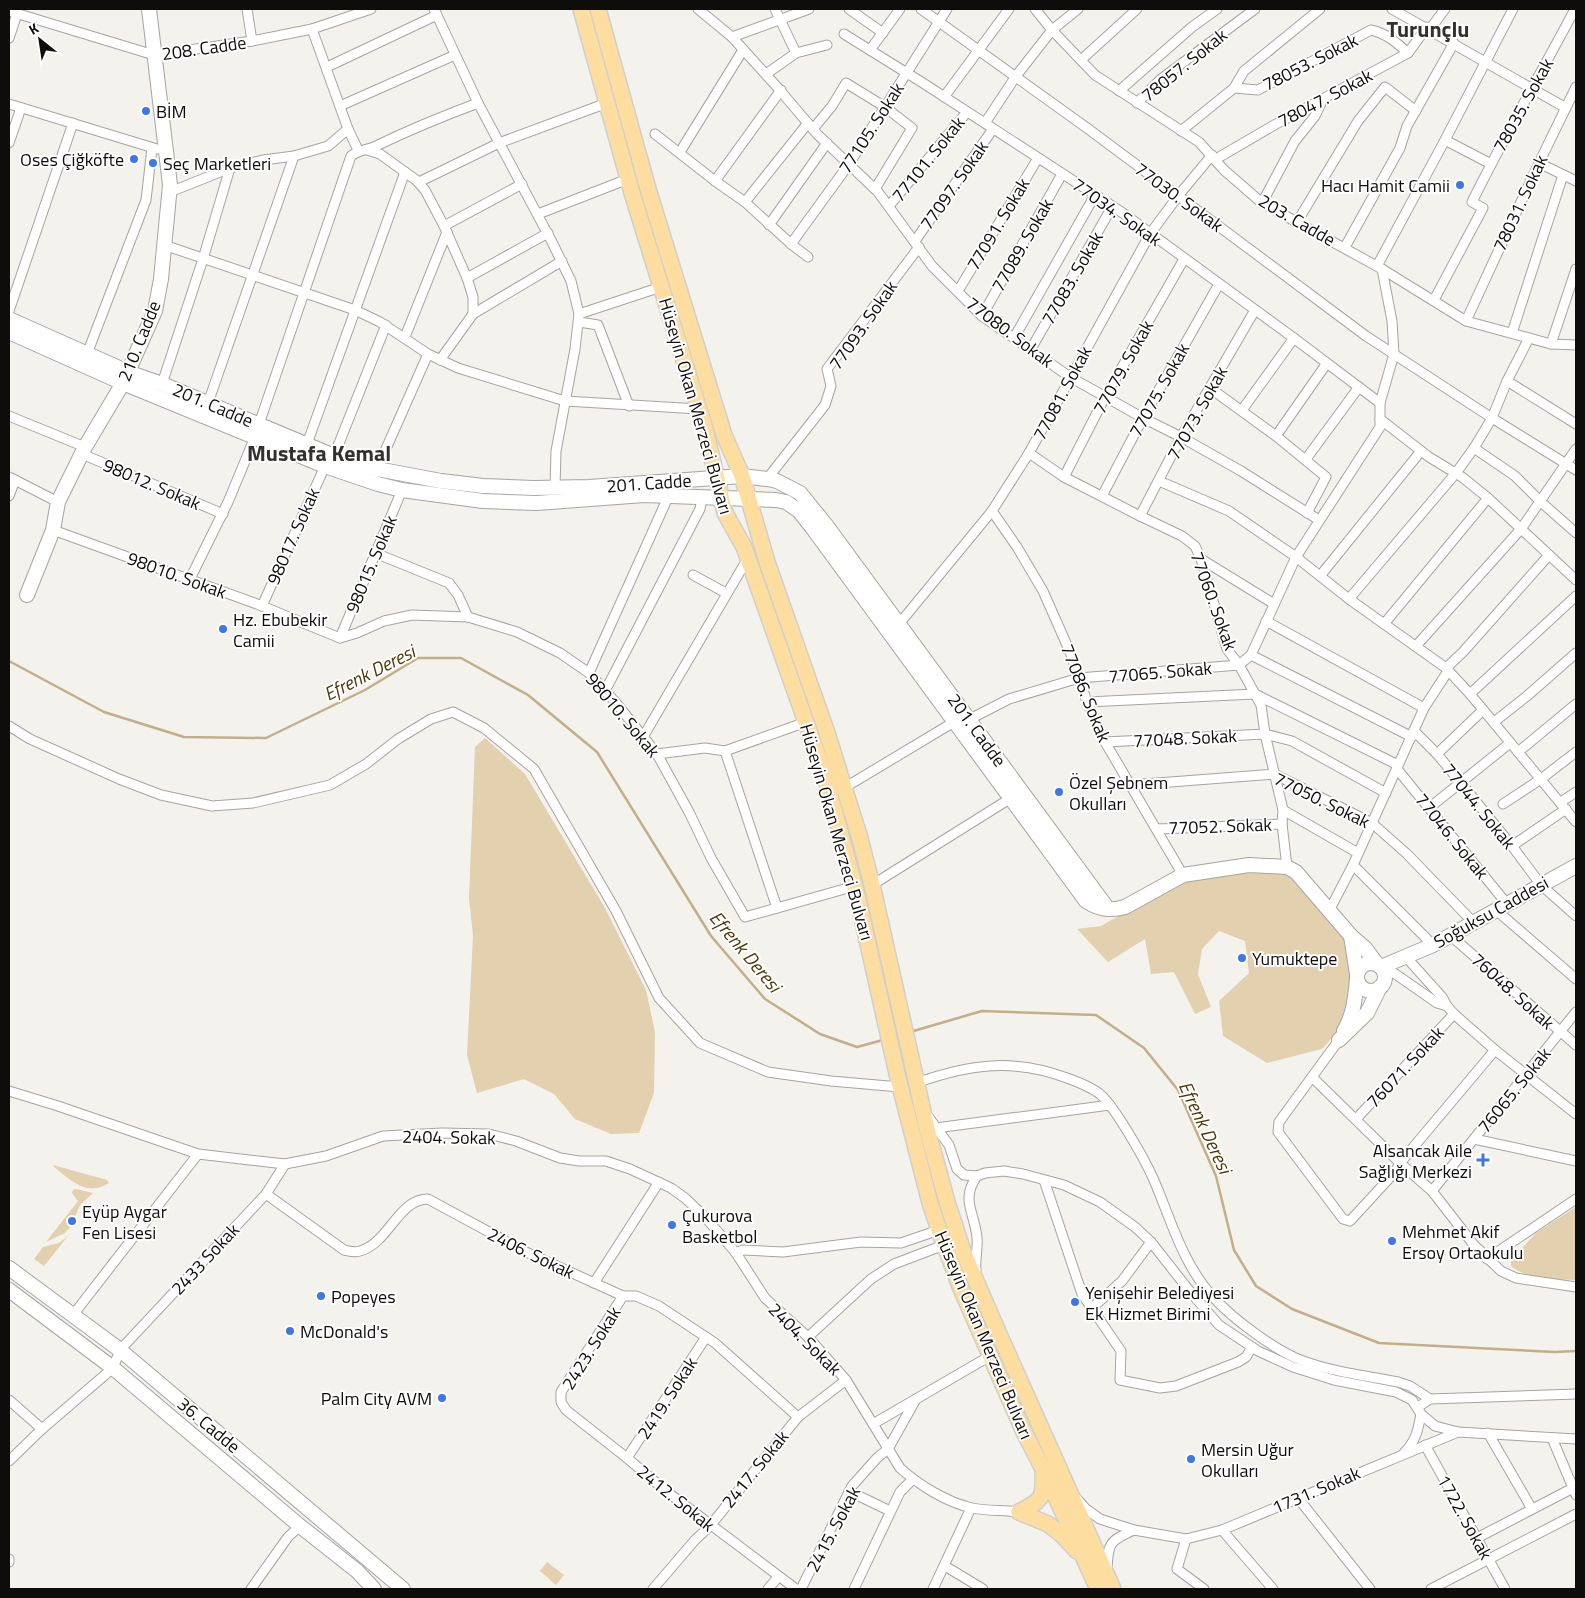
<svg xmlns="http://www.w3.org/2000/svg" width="1585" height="1598" viewBox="0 0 1585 1598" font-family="'Titillium Web',sans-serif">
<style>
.green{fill:#e2d0af}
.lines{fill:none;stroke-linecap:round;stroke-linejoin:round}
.stream{stroke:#c3ae88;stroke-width:2.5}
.street-casing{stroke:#a7a4a0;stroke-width:11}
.secondary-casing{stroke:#a7a4a0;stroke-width:16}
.primary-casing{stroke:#cfcfce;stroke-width:18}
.street{stroke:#fff;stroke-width:9}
.secondary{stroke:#fff;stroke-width:14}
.primary{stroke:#fddea0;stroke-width:15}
.poi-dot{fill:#3e77e7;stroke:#fff;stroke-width:2}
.labels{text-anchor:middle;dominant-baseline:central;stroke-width:4;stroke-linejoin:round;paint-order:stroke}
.street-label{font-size:18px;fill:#0e0d0c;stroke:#fff}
.poi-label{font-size:18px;fill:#0e0d0c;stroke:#fff;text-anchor:start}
.water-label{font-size:19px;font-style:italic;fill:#4e3806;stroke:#fff}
.district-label{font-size:22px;font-weight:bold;fill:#33312d;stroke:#fff}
</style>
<rect width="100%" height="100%" fill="#f4f2ed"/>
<!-- green -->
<g class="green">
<path d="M485,738L525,774L605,908L646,990L655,1032L654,1093L639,1133L611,1134L575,1119L554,1094L524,1079L477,1093L467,1055L473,936L469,898L475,747Z"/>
<path d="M1236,869L1292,874L1344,931L1355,982L1345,1023L1322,1049L1267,1063L1223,1036L1219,1001L1249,973L1245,941L1219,931L1202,949L1198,974L1211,1007L1195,1014L1174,972L1151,974L1145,939L1108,962L1077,929L1101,926L1179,881Z"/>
<path d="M53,1165L107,1180L109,1183C86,1197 72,1181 54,1167Z"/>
<path d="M76,1189L93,1193L80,1205L71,1226L65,1233L46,1242L78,1201L72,1193L73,1190Z"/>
<path d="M1576,1207V1280C1557,1279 1526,1279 1511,1266V1260L1536,1233Z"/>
<path d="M68,1236L44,1266L34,1259L43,1247L59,1243Z"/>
<path d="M547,1562L564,1575L556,1585L540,1571Z"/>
</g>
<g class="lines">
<!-- stream -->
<g class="stream">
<path d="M9,661L104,712L184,737L266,738L365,690L418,658H461L528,695L597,752L711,936L765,999L820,1034L857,1047L883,1040"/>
<path d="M910,1032L982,1011L1096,1015L1144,1048L1178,1090L1216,1176L1234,1250L1256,1286L1292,1309L1379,1343L1555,1352L1576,1351"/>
</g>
<defs>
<g id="street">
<path d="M247,9L252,41"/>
<path d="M434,9L478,103L552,242L571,281L579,314L575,349L556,451L555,488"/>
<path d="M698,9L732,37L778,88L817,134L878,192L932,266L982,316L1070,377L1143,418L1181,437L1241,471L1319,520"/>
<path d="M775,9L796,53"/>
<path d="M849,9L883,33"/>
<path d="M921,9L1087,128L1366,336L1492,418L1576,470"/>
<path d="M1035,9L1052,30L1095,75L1199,142L1224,170L1262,203L1382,269L1466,321L1551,344L1576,345"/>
<path d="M1392,9L1566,108"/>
<path d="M9,11L154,55L252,41L312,29L371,9"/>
<path d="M312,29L348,129L358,150"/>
<path d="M1430,29L1445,9"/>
<path d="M844,34L923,83L1120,211L1291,336L1380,403"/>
<path d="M732,37L809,9"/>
<path d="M9,38L17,14"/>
<path d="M870,50L900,9"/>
<path d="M1081,60L1137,9"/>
<path d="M327,67L437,15"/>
<path d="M766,74L796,53L827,45"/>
<path d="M1234,88L1258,90L1371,30C1386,33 1397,43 1408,53"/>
<path d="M1119,91L1192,27L1217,9"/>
<path d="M944,97L1009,9"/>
<path d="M1137,103L1161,79L1255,9"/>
<path d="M9,104L157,149"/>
<path d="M340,106L455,55"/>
<path d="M985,123L1016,76L1052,30L1078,9"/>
<path d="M813,129L832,106L846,83L885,107L912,128L875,189"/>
<path d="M1181,131L1234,88L1244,71L1320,9"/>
<path d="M655,134L715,181L745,202L791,244L808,257"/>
<path d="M1445,140L1491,164"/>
<path d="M9,143L21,108"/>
<path d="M367,150L380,154L416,180L425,190L444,226L467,278L473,297V314"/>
<path d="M680,152L743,50"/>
<path d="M1216,159L1276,124L1408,53L1427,27"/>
<path d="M1539,163L1576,181"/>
<path d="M715,181L781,90"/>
<path d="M419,182L499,143L607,103"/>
<path d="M170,192L230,168L263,160L294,156L328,146L348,129"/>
<path d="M745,202L808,123"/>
<path d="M1262,203L1295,141L1315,116L1323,99"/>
<path d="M889,206L967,112"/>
<path d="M538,214L628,179"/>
<path d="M1297,222L1358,121L1385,87L1416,111"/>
<path d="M769,225L827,143"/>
<path d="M444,226L522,184"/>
<path d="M915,241L993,129"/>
<path d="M791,244L849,164L947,9"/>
<path d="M164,245L355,310L380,322L428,354L458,368L565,401L699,409"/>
<path d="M1345,247L1400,148L1407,126L1454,43"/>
<path d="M1377,266L1445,140L1513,9"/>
<path d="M467,278L548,233"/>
<path d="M958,291L1038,158"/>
<path d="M1434,300L1483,208L1472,202C1504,137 1541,73 1575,9"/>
<path d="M9,311L73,123"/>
<path d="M579,314L661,287"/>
<path d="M982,316L1062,174"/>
<path d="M1466,321L1539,163L1576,87"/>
<path d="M579,322L598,325L629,406"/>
<path d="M1512,333L1563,175"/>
<path d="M405,337L447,232"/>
<path d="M1014,338L1095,195"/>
<path d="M1551,344L1576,269"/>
<path d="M1031,349L1112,207"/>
<path d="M87,354L146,200L152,148"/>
<path d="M440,360L473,314L562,261"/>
<path d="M1507,381L1576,424"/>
<path d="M162,384L203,259L230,168"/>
<path d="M1210,388L1276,436L1326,477L1307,513"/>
<path d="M208,403L294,156"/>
<path d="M1242,410L1294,338"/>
<path d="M9,416L85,447"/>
<path d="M1380,419L1429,457L1462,477L1488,498L1576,580"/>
<path d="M259,424L351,156C359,150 367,150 376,146C409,130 443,116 478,103"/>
<path d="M1276,436L1327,363"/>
<path d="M307,444L405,172"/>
<path d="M1474,448L1515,476L1541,502L1576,533"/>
<path d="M1029,453L1064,477L1140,516L1182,536L1195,546L1201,559L1227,649L1239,665L1261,705L1265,734L1283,810L1282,824L1287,867"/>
<path d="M82,454L223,514"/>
<path d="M334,456L386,325"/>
<path d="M1306,459L1359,387"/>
<path d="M377,469L428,354"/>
<path d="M9,477L58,502"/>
<path d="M1064,477L1105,397L1184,259"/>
<path d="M767,479L825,405L831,386L827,369L919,247"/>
<path d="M1159,481L1229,511L1296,557L1349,599L1446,668L1470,694L1576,822"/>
<path d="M9,496L15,480"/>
<path d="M1102,496L1143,418L1219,284"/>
<path d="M992,511L1017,547L1043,591L1070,652L1087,702L1105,742L1183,875"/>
<path d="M1140,516L1181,437L1255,310"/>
<path d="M53,530L257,604L340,638L357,633L384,621L412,615L468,617L517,632L560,653L589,673L617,704L657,754L689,812L711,858L745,917L855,886"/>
<path d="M375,553L449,583L458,595L468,617"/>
<path d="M1201,559L1274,604"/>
<path d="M693,575L726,593"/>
<path d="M1320,576L1421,451"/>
<path d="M190,579L228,502L255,437"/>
<path d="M1349,599L1456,473L1474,448L1492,418L1507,381L1529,338"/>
<path d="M262,606L325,466"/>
<path d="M1266,621L1424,708"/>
<path d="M899,624L992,511L1029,453L1150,234L1178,196L1212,155"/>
<path d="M1384,624L1488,498"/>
<path d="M340,638L402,490"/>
<path d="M1416,646L1521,529L1576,449"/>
<path d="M1251,655L1412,737"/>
<path d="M1446,668L1463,652L1549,555"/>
<path d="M589,673L669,495"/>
<path d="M605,691L700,509L702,498"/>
<path d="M1470,694L1576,596"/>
<path d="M1087,702L1255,694L1398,765"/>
<path d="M970,719L1009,699L1079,678L1239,665L1251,655L1296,557L1380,427V403L1394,354L1392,321L1382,269"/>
<path d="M1494,722L1527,696L1576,653"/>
<path d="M9,726L30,739L119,779L161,795L212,806L253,803L330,785L366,764L398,739L431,719L453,712L484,728L534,769L616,911L659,998L700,1043L768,1072L831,1081L900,1087"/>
<path d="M1414,731L1437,754L1461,783L1512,846L1541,885L1576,916"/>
<path d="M643,737L748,558"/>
<path d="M1105,742L1265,734L1292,741L1386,793"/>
<path d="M725,751L777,908"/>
<path d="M1518,752L1576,704"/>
<path d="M657,754L705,748L725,751L806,722"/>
<path d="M1437,754L1483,710"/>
<path d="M1397,769L1507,904"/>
<path d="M1131,785L1274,774L1372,823L1407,854L1473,922"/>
<path d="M844,788L954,722"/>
<path d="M1561,802L1576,792"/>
<path d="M1503,804L1541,779L1576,752"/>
<path d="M1429,808L1510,743"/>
<path d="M1283,810L1358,853"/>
<path d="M1157,829L1282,824"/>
<path d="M1512,846L1566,809"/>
<path d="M1353,865L1433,945"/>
<path d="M872,885L1011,798"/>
<path d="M1330,909L1353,865L1424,708L1448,671"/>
<path d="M1496,910L1576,979"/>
<path d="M1450,935L1576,1045"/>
<path d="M1406,957L1442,997L1447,1006L1454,1014L1495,1050L1576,1114"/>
<path d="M1394,973L1437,1003L1447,1006"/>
<path d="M1339,1040L1279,1122L1278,1132L1343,1219L1350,1221L1395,1172L1400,1163L1495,1050"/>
<path d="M1312,1077L1400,1163L1432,1191L1474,1245L1501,1271L1516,1278L1576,1287"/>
<path d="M916,1083C970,1064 1013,1058 1067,1078C1078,1082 1092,1087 1101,1095C1116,1109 1144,1158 1153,1178C1171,1219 1182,1264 1214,1298C1233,1319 1276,1351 1303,1361C1333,1372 1367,1376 1398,1382L1410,1386L1430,1399"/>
<path d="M9,1091L58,1106L198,1154L285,1164L326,1156L383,1136L442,1133L489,1134L516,1141L560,1158L579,1161H606L630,1169L671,1188L685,1198L705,1217L736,1253L765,1298L808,1337L846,1380L900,1468C919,1485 946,1502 972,1508C986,1511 1003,1510 1019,1512"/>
<path d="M927,1115L949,1145L957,1169L964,1175L977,1176L985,1173L1004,1171L1023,1174L1064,1185L1100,1202L1135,1227L1151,1242L1192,1294L1219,1325L1258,1351L1293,1367L1334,1380L1396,1392L1412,1400L1421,1414L1435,1426L1458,1432"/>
<path d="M1356,1119L1454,1014"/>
<path d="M936,1128L1110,1105"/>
<path d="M1474,1139L1576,1161"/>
<path d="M1044,1180L1082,1294L1121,1351L1120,1380L1160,1388L1176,1386L1238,1362L1246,1357L1252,1347"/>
<path d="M1432,1191L1576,1012"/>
<path d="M266,1194L344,1250C349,1251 355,1253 360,1251C389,1243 398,1199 428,1199L526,1252L623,1296H636L659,1306L715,1343L798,1417"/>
<path d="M736,1253L743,1250L783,1252L861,1242L901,1243L939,1230"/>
<path d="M1487,1259L1576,1199"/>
<path d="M976,1270C975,1259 978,1248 977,1238C975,1213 960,1200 977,1176"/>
<path d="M594,1283L659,1182"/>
<path d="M623,1296L561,1392V1402L566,1410L627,1458L666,1491L796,1589"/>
<path d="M1092,1308L1122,1281L1151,1242"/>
<path d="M73,1315L198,1154"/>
<path d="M808,1337L871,1279L894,1264L944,1245"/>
<path d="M9,1400L42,1429"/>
<path d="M1418,1407L1430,1399L1576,1394"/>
<path d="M873,1424L990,1356"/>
<path d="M1488,1433L1532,1509"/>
<path d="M1552,1438L1576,1495"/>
<path d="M1425,1445L1505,1589"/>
<path d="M1404,1453C1416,1441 1418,1430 1421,1414"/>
<path d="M627,1458L706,1337"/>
<path d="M9,1461L42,1429L113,1368L120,1350L266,1194L285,1164"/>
<path d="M859,1496L890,1511"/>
<path d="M1298,1498L1370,1589"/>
<path d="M1077,1499L1086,1509L1100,1519L1134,1530L1186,1539L1222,1530L1458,1432L1576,1439"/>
<path d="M1222,1530L1273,1589"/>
<path d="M1477,1538L1573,1488"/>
<path d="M1186,1539L1177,1569L1204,1589"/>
<path d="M9,1559V1562"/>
<path d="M945,1566L983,1589"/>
<path d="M1107,1570C1108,1543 1109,1541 1134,1530"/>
<path d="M251,1589L288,1537L300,1526"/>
<path d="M653,1589L695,1540L710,1526L798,1417L846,1380"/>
<path d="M768,1589L778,1577"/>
<path d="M801,1589L852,1486L877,1458L888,1449L916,1399"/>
<path d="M854,1589L900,1492L913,1479"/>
<path d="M933,1589L971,1508"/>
<path d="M1431,1589L1576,1514"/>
</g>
<g id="secondary">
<path d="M9,319L128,372L162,384L334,456L377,469L441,481L483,486L534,488L589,487L742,476L767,479L777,481L800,493L826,525L1108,909"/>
<path d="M9,332L123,383L325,466L378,484L402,490L483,501L537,503L644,495L776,500L786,502L799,511L814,530L1086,901C1099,910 1111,911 1125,907L1183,875L1249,865L1287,867L1296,872L1351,936L1365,948L1377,964"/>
<path d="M27,595L53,530L58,502L85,447L123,383L155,311L161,279L170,185L149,9"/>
<path d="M1351,936L1357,974"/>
<circle cx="1371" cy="977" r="14"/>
<path d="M1381,967L1433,945L1576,866"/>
<path d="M1344,1031C1354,1014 1355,998 1357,979"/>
<path d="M1339,1040L1367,1013L1380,987"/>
<path d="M9,1268L120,1350L403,1589"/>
<path d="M9,1290L113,1368L300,1526L357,1571L374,1589"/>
</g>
<g id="primary">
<path d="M581,9L632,193L704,425L725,513L744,547L825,776L857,895L898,1078L930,1203L939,1230L961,1289L1023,1430L1043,1469L1098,1589"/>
<path d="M598,9L648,189L724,435L742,476L767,562L826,730L859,835L872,885L927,1129L947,1202L963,1251L999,1334L1113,1589"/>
<path d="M1019,1512L1048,1524L1062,1535L1077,1551"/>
<path d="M1019,1512C1042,1500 1044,1499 1043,1473"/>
</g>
</defs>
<!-- street casing -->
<use href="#street" class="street-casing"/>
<!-- secondary casing -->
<use href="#secondary" class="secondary-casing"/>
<!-- primary casing -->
<use href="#primary" class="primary-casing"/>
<!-- street -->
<use href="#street" class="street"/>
<!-- secondary -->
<use href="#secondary" class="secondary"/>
<!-- primary -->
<use href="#primary" class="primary"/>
</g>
<!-- markers -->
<g class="poi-dot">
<circle cx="146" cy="111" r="5"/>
<circle cx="134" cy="159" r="5"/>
<circle cx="153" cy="163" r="5"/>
<circle cx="1460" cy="185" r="5"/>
<circle cx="223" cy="629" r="5"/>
<circle cx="1059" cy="792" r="5"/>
<circle cx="1242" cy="958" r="5"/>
<path d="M1480.5 1152.5h5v5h5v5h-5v5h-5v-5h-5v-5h5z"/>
<circle cx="72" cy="1221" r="5"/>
<circle cx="672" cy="1225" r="5"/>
<circle cx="1392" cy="1241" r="5"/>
<circle cx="321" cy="1296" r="5"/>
<circle cx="1075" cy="1302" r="5"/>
<circle cx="290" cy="1331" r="5"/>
<circle cx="442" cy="1398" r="5"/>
<circle cx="1191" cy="1459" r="5"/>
</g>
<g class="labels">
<!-- street labels -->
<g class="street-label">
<text transform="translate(204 48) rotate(-8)">208. Cadde</text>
<text transform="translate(1310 62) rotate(-27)">78053. Sokak</text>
<text transform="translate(1184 65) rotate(-39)">78057. Sokak</text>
<text transform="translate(1325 98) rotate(-28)">78047. Sokak</text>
<text transform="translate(1523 105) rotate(-61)">78035. Sokak</text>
<text transform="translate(871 128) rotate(-57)">77105. Sokak</text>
<text transform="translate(928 159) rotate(-51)">77101. Sokak</text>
<text transform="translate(954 185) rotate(-55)">77097. Sokak</text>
<text transform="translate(1179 197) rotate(36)">77030. Sokak</text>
<text transform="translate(1520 203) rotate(-65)">78031. Sokak</text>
<text transform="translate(1117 212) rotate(35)">77034. Sokak</text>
<text transform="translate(1297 220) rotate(30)">203. Cadde</text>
<text transform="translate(998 224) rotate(-59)">77091. Sokak</text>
<text transform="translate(1022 245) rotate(-60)">77089. Sokak</text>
<text transform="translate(1072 278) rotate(-60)">77083. Sokak</text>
<text transform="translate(863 325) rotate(-55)">77093. Sokak</text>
<text transform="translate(1010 332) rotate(37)">77080. Sokak</text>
<text transform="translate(139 341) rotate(-68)">210. Cadde</text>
<text transform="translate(1123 367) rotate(-61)">77079. Sokak</text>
<text transform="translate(1159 390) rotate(-61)">77075. Sokak</text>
<text transform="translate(1062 393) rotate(-62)">77081. Sokak</text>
<text transform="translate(213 405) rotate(23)">201. Cadde</text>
<text transform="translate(696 406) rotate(74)">Hüseyin Okan Merzeci Bulvarı</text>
<text transform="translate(1197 413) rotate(-61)">77073. Sokak</text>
<text transform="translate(649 483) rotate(-4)">201. Cadde</text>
<text transform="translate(152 484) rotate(23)">98012. Sokak</text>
<text transform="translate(293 536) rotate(-66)">98017. Sokak</text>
<text transform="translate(371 564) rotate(-67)">98015. Sokak</text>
<text transform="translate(177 575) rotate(20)">98010. Sokak</text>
<text transform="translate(1214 601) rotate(70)">77060. Sokak</text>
<text transform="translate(1160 672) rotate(-5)">77065. Sokak</text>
<text transform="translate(1086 693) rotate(68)">77086. Sokak</text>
<text transform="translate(623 715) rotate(50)">98010. Sokak</text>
<text transform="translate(977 730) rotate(54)">201. Cadde</text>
<text transform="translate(1185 738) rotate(-3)">77048. Sokak</text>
<text transform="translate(1322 800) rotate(26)">77050. Sokak</text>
<text transform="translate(1479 806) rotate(51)">77044. Sokak</text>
<text transform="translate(1220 826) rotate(-2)">77052. Sokak</text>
<text transform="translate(837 832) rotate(74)">Hüseyin Okan Merzeci Bulvarı</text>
<text transform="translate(1452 836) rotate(51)">77046. Sokak</text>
<text transform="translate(1491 912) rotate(-29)">Soğuksu Caddesi</text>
<text transform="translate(1513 991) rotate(42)">76048. Sokak</text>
<text transform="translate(1405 1067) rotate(-47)">76071. Sokak</text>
<text transform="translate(1514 1090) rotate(-51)">76065. Sokak</text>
<text transform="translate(449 1137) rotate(1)">2404. Sokak</text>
<text transform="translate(531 1253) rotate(26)">2406. Sokak</text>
<text transform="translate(205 1259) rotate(-47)">2433 Sokak</text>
<text transform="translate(984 1335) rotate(67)">Hüseyin Okan Merzeci Bulvarı</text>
<text transform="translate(805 1339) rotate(45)">2404. Sokak</text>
<text transform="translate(591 1348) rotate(-58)">2423. Sokak</text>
<text transform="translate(667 1398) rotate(-57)">2419. Sokak</text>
<text transform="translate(209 1425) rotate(40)">36. Cadde</text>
<text transform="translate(755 1469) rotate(-51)">2417. Sokak</text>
<text transform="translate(1316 1490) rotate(-23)">1731. Sokak</text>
<text transform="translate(676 1498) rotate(39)">2412. Sokak</text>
<text transform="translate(1465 1517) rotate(61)">1722. Sokak</text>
<text transform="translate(833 1529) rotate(-62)">2415. Sokak</text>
</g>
<!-- poi labels -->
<g class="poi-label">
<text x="156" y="111">BİM</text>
<text x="124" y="159" text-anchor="end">Oses Çiğköfte</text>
<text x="163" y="163">Seç Marketleri</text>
<text x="1450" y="185" text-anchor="end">Hacı Hamit Camii</text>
<text x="233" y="619">Hz. Ebubekir<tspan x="233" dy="21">Camii</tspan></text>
<text x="1069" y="782">Özel Şebnem<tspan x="1069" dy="21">Okulları</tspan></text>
<text x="1252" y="958">Yumuktepe</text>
<text x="1472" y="1150" text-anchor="end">Alsancak Aile<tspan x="1472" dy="21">Sağlığı Merkezi</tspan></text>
<text x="82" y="1211">Eyüp Aygar<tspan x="82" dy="21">Fen Lisesi</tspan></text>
<text x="682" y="1215">Çukurova<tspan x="682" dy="21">Basketbol</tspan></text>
<text x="1402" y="1231">Mehmet Akif<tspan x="1402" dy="21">Ersoy Ortaokulu</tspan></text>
<text x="1085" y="1292">Yenişehir Belediyesi<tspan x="1085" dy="21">Ek Hizmet Birimi</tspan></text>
<text x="331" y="1296">Popeyes</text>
<text x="300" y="1331">McDonald's</text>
<text x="432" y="1398" text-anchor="end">Palm City AVM</text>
<text x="1201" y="1449">Mersin Uğur<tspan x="1201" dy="21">Okulları</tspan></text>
</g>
<!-- water labels -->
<g class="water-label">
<text transform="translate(369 672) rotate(-27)">Efrenk Deresi</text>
<text transform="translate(746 951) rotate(50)">Efrenk Deresi</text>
<text transform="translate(1206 1127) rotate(65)">Efrenk Deresi</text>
</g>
<!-- district labels -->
<g class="district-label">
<text x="1428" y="29">Turunçlu</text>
<text x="319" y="453">Mustafa Kemal</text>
</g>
</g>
<!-- border -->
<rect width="1585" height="1598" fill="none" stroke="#0e0d0c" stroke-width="20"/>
<!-- north arrow -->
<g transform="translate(40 40) rotate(330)" stroke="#ffffff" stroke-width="4" paint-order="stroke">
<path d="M0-4L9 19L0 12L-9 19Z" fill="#0e0d0c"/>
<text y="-8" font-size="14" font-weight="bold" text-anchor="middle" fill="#0e0d0c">K</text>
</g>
</svg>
